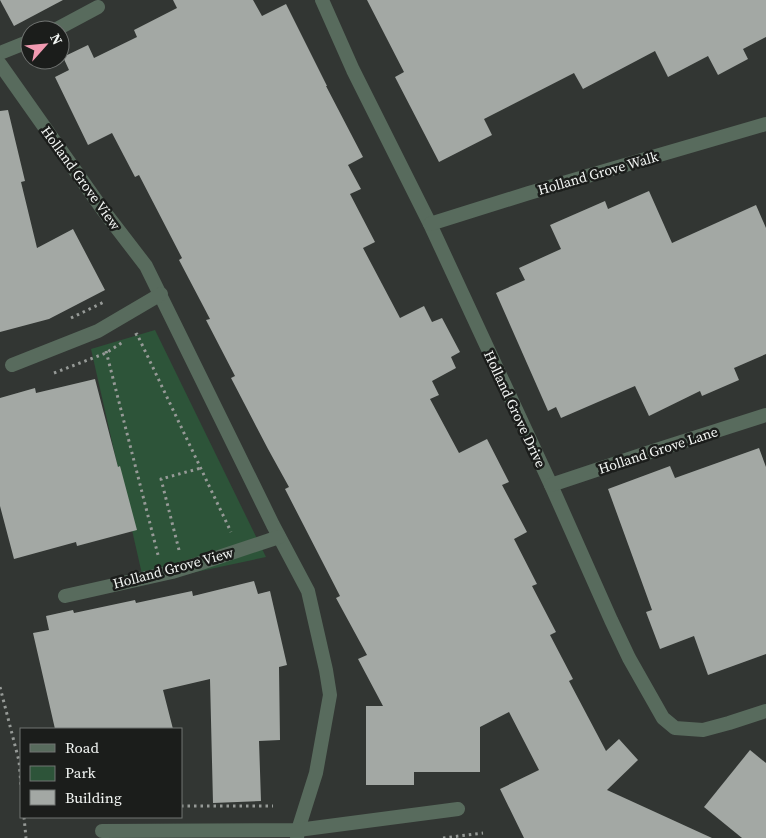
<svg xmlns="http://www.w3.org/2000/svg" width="766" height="838" viewBox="0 0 766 838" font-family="'Source Serif 4',serif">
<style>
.green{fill:#2d5439}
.building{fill:#a3a8a4}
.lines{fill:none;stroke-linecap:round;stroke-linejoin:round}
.path{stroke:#969a97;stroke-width:3;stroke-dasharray:2.5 4;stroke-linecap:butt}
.minor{stroke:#586b5d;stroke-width:14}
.labels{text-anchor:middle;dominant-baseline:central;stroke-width:5;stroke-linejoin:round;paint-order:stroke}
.street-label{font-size:14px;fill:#f3f6f4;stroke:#1b1d1b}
</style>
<rect width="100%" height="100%" fill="#323633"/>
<!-- green -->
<path class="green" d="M155,330L266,557L144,583L91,349Z"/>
<!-- building -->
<g class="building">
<path d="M0,0H63L14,26Z"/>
<path d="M173,0H253L262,16L286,4L327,86H326L363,157L348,165L361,189L350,194L375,242L363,248L400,318L424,306L432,322L442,318L460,352L451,357L456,368L432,381L439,395L430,399L459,453L487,439L509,482L502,485L527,532L514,539L537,584L532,586L556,632L550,635L573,679L569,681L606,751L619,739L638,760L607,790L712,838H524L500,789L539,770L509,712L480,727V772H414V785H366V706H383L358,659L367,655L336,598L340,596L285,489L289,487L268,449L231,378L235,376L206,320L210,319L179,260L182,258L139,175L135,177L112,133L88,145L55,77L69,70L63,57L88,45L94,58L137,37L134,30L177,8Z"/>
<path d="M367,0H766V37L743,49L748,59L718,75L708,56L668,77L655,51L583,89L574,73L484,119L492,135L439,162L395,77L404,72Z"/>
<path d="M8,110L25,181L21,182L37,248L73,229L105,290L49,319L0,332V111Z"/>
<path d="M649,191L672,243L756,205L766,228V354L734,368L739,380L702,396L700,391L649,416L635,386L561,418L556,407L548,411L496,293L525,280L519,268L561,249L550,225L605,201L608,209Z"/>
<path d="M95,379L118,467L120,466L137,530L77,546L76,542L14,559L0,506V398L35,388L36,393Z"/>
<path d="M759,448L766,467V654L708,675L694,636L660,649L646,612L652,610L608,489L670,466L675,478Z"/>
<path d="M254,581L258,594L270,591L287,665L279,667L280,740L259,741L261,801L213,803L210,679L163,690L173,729H55L33,633L49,630L46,616L73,610L74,613L135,600L136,603L192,591L193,596Z"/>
<path d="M750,750L766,763V838H742L704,807Z"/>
</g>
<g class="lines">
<!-- path -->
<g class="path">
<path d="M71,318L106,301"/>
<path d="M135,335L137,334L231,532"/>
<path d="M106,351L158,555"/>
<path d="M54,373L106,353L123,342"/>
<path d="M179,550L161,479L201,468"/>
<path d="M0,687L19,761L21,785"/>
<path d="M181,806H273"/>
<path d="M24,817L26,838"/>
<path d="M443,838L483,833"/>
</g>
<!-- minor -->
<g class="minor">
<path d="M322,0L353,70L430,224L551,485L611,620L629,658L663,718L675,728L703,730L729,723L766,711"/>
<path d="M55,30L98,7"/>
<path d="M0,53L30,41"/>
<path d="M0,64L103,210L146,266L273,525L308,591L326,670L330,695L316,773L298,830L297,838"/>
<path d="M430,224L529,193L766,124"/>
<path d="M12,365L98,331L161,294"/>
<path d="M551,485L647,453L766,415"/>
<path d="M65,596L172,572L198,564L279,537"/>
<path d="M102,831L298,830L458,809"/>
</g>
</g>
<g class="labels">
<!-- street labels -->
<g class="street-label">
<text transform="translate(598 173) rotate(-16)">Holland Grove Walk</text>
<text transform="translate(81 178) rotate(54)">Holland Grove View</text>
<text transform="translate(515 409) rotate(65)">Holland Grove Drive</text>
<text transform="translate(658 450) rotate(-18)">Holland Grove Lane</text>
<text transform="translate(173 568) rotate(-15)">Holland Grove View</text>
</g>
</g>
<!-- legend -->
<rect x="20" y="728" width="162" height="90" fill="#1b1d1b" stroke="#717472"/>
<rect x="30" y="744" width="25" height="8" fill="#586b5d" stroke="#717472"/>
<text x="65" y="753" font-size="15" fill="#f3f6f4">Road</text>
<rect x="30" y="766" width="25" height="15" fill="#2d5439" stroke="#717472"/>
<text x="65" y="778" font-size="15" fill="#f3f6f4">Park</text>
<rect x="30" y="790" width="25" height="15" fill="#a3a8a4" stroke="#717472"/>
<text x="65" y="803" font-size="15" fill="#f3f6f4">Building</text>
<!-- north arrow -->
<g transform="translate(45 45) rotate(63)"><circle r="24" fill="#1b1d1b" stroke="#717472"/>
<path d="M0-4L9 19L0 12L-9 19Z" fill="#f19ab1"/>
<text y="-8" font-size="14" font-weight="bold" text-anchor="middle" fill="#f3f6f4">N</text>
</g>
</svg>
